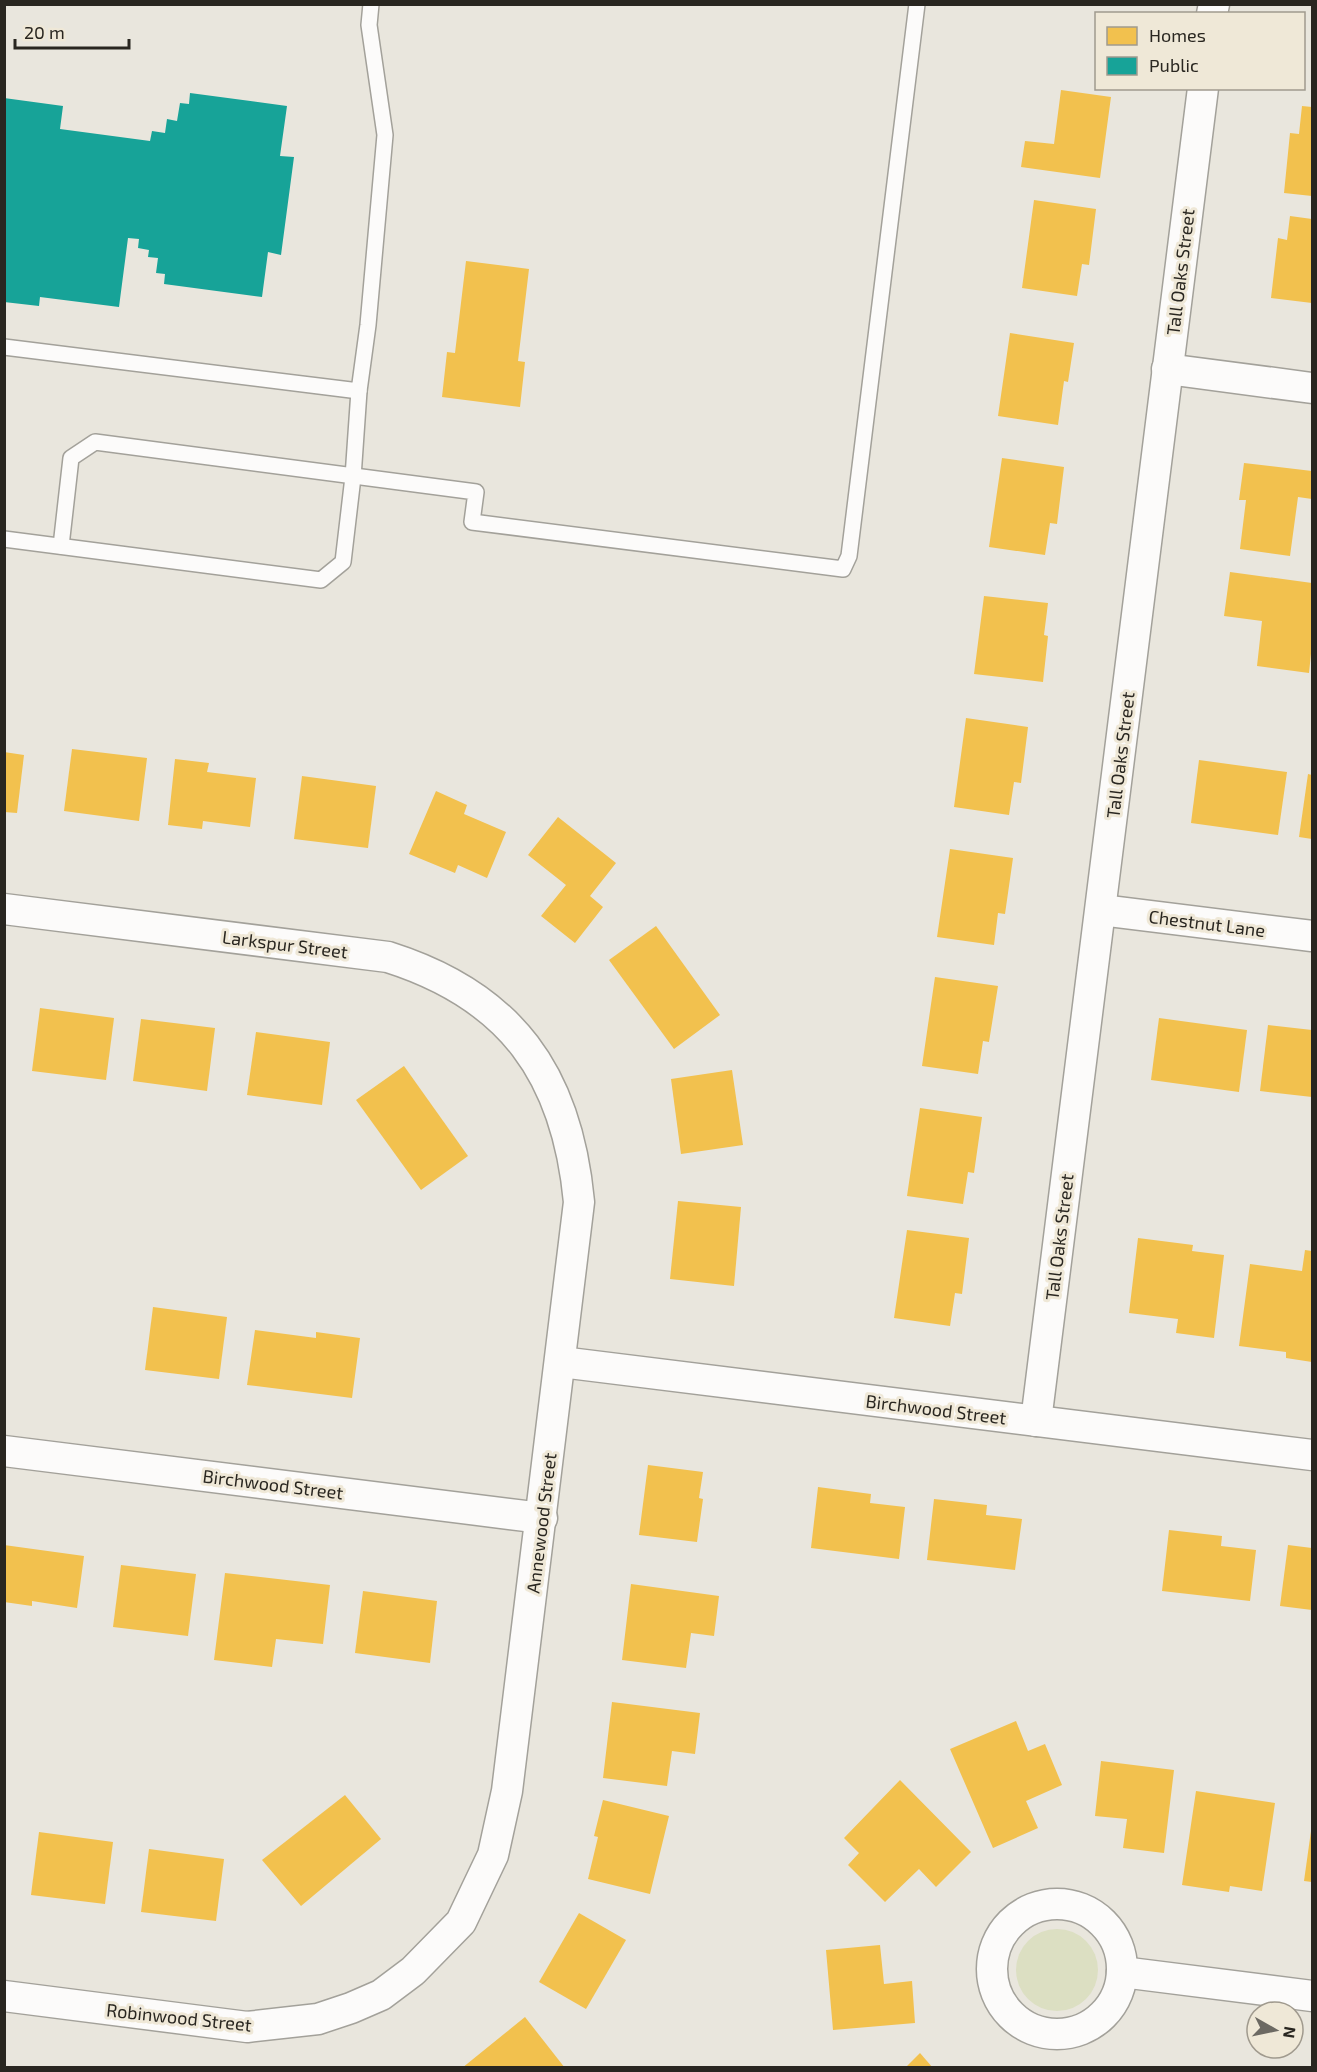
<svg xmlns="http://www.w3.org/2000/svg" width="1317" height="2072" viewBox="0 0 1317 2072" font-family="'Exo 2',sans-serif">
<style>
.green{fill:#dcdfc2}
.homes{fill:#f2c14e}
.public{fill:#17a398}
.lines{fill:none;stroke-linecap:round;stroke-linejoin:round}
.service-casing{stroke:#a3a19a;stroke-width:18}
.minor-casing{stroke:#a3a19a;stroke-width:33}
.service{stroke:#fcfbfa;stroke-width:15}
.minor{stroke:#fcfbfa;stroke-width:30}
.labels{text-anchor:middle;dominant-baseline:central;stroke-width:6;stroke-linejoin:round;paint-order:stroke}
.street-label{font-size:18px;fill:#292620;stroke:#efe8d7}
</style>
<rect width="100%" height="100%" fill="#e9e6dd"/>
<!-- green -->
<circle class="green" cx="1057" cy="1970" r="41"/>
<!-- homes -->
<g class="homes">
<path d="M1061,90L1111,97L1100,178L1021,167L1025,141L1054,144Z"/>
<path d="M1302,106L1312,107V196L1284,193L1290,133L1299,134Z"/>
<path d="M1034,200L1096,209L1089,265L1082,264L1077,296L1022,288Z"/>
<path d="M1290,216L1312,219V303L1271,298L1278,238L1287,240Z"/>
<path d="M466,261L529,269L518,361L525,362L520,407L442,397L447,352L455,353Z"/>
<path d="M1010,333L1074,343L1068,382L1064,381L1058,425L998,416Z"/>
<path d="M1002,458L1064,467L1057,524L1050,523L1045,555L989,547Z"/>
<path d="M1244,463L1312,471V499L1298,497L1290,556L1240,549L1246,500H1239Z"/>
<path d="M1230,572L1312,583V644L1309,673L1257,666L1262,621L1224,616Z"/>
<path d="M984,596L1048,603L1044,635L1048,636L1043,682L974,674Z"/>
<path d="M966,718L1028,727L1021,783L1014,782L1009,815L954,807Z"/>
<path d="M72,749L147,758L139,821L64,811Z"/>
<path d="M4,752L24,755L17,813L4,812Z"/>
<path d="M175,759L209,763L207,772L256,778L250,827L203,821L202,829L168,825Z"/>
<path d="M1199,760L1287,772L1278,835L1191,823Z"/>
<path d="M1308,774L1312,775V839L1299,837Z"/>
<path d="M302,776L376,786L368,848L294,839Z"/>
<path d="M436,791L467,805L464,814L506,832L487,878L458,865L455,873L409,854Z"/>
<path d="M558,817L616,863L590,896L603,907L575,943L541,916L566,885L528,855Z"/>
<path d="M950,849L1013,858L1005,914L998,913L994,945L937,937Z"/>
<path d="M656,926L720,1015L674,1049L609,960Z"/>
<path d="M935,977L998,986L989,1042L983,1041L978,1074L922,1066Z"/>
<path d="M40,1008L114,1018L106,1080L32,1071Z"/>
<path d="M1159,1018L1247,1030L1239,1092L1151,1080Z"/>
<path d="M141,1019L215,1028L207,1091L133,1081Z"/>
<path d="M1268,1025L1312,1030V1097L1260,1091Z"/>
<path d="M256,1032L330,1042L322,1105L247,1095Z"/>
<path d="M404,1066L468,1156L421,1190L356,1100Z"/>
<path d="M732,1070L743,1145L681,1154L671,1079Z"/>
<path d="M920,1108L982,1117L974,1173L968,1172L963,1204L907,1196Z"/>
<path d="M678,1201L741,1207L734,1286L670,1279Z"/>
<path d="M907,1230L969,1238L962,1294L955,1293L950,1326L894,1318Z"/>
<path d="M1138,1238L1193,1245L1192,1251L1224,1255L1214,1338L1176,1333L1178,1319L1129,1313Z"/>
<path d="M1305,1250L1312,1251V1362L1286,1358V1352L1239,1346L1250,1264L1302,1271Z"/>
<path d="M153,1307L227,1317L219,1379L145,1370Z"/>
<path d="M255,1330L316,1338V1332L360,1338L352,1398L247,1385Z"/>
<path d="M648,1465L703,1472L699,1498L703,1499L697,1542L639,1535Z"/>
<path d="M818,1487L871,1494L870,1503L905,1507L899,1559L811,1548Z"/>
<path d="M934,1499L987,1505L986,1515L1022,1519L1015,1570L927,1560Z"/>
<path d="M1169,1530L1222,1536L1221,1546L1256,1550L1250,1601L1162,1591Z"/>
<path d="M4,1545L84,1556L77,1608L32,1601V1606L4,1602Z"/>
<path d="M1288,1545L1312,1548V1610L1280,1606Z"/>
<path d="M121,1565L196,1574L188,1636L113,1627Z"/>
<path d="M225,1573L330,1585L323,1644L276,1639L272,1667L214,1660Z"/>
<path d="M631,1584L719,1596L714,1636L691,1633L686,1668L622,1660Z"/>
<path d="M363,1591L437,1601L430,1663L355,1653Z"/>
<path d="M612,1702L700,1713L695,1754L672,1751L667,1786L603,1778Z"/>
<path d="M1016,1721L1028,1751L1045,1744L1062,1785L1026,1801L1038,1828L993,1848L950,1749Z"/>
<path d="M1101,1761L1174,1770L1164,1853L1123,1848L1127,1819L1095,1816Z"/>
<path d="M900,1780L971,1852L936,1887L919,1869L885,1902L848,1865L859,1853L844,1838Z"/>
<path d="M1196,1791L1275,1803L1262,1891L1230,1886L1229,1892L1182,1885Z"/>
<path d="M345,1795L381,1839L301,1906L262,1860Z"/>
<path d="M603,1800L669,1816L650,1894L588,1879L598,1837L594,1836Z"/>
<path d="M1311,1831H1312V1882L1304,1881Z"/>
<path d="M39,1832L113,1842L105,1904L31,1895Z"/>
<path d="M149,1849L224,1859L216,1921L141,1912Z"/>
<path d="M579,1913L626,1940L586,2009L539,1982Z"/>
<path d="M880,1945L884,1984L912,1981L915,2023L833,2030L826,1950Z"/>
<path d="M525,2017L565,2068H462Z"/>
<path d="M920,2053L933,2068H905Z"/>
</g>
<!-- public -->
<path class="public" d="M190,93L287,106L280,156L294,157L281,255L268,252L262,297L164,284L165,274L156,273L158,258L148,257L149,250L138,248L139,239L128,238L119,307L40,297L39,306L4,302V98L63,106L60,129L150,141L152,131L165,133L167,119L177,121L180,103L189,104Z"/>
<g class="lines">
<defs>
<g id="service">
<path d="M4,347L359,391L368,325L385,135L369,25L371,4"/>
<path d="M4,539L321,580L343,562L353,477L359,391"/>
<path d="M61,546L71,458L95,442L476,492L472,522L843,569L849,556L917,4"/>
</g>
<g id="minor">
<path d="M1212,14L1214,4"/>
<path d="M1167,369L1312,388"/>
<path d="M4,909L388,957C511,996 567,1074 579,1202L507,1791L493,1855L461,1922L413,1971L381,1995L351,2008L318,2019L247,2027L4,1996"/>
<path d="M1101,910L1312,936"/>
<path d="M561,1362L1312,1455"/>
<path d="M1036,1421L1203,88"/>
<path d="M4,1451L542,1518"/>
<circle cx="1057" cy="1969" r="65"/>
<path d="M1122,1972L1312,1996"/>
</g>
</defs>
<!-- service casing -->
<use href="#service" class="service-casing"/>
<!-- minor casing -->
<use href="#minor" class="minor-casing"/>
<!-- service -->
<use href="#service" class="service"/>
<!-- minor -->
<use href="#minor" class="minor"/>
</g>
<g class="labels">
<!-- street labels -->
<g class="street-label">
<text transform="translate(1180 272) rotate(-83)">Tall Oaks Street</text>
<text transform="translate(1120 755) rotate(-83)">Tall Oaks Street</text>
<text transform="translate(1207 923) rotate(7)">Chestnut Lane</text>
<text transform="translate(285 944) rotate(7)">Larkspur Street</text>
<text transform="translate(1059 1237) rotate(-83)">Tall Oaks Street</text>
<text transform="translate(936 1409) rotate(7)">Birchwood Street</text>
<text transform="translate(273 1484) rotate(7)">Birchwood Street</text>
<text transform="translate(541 1523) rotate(-83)">Annewood Street</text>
<text transform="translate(179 2017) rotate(6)">Robinwood Street</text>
</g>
</g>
<!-- border -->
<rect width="1317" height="2072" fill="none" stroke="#292620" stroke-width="12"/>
<!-- legend -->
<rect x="1095" y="12" width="210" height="78" fill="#efe8d7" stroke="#a09a8e" stroke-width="1.5"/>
<rect x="1107" y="27" width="30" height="18" fill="#f2c14e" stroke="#a09a8e" stroke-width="1.5"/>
<text x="1149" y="42" font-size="18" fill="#292620">Homes</text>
<rect x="1107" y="57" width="30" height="18" fill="#17a398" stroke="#a09a8e" stroke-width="1.5"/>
<text x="1149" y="72" font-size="18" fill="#292620">Public</text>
<!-- north arrow -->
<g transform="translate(1275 2030) rotate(99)"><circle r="28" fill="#efe8d7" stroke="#a09a8e" stroke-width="1.5"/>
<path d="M0-4.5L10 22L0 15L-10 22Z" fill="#6c6962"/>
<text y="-9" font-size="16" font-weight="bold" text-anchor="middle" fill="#292620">N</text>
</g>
<!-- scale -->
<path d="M15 39v9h114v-9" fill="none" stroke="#292620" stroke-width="3"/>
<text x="24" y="39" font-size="18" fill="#292620" stroke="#efe8d7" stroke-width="4.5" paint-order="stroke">20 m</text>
</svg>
